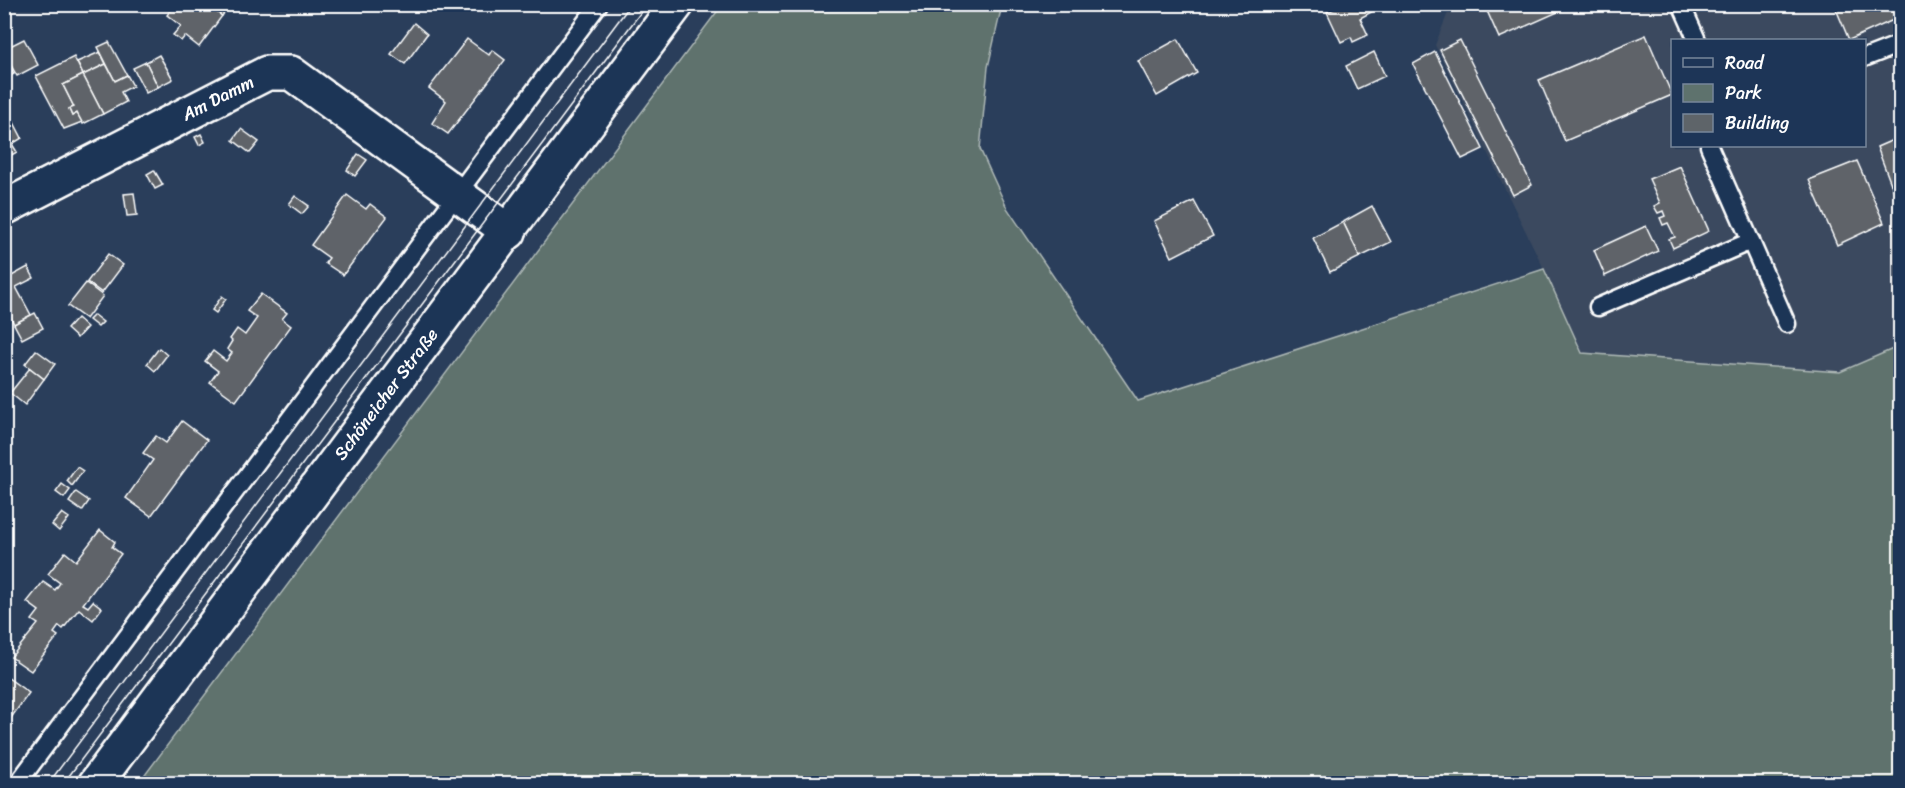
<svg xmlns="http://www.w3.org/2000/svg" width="1905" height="788" viewBox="0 0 1905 788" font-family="Sriracha,sans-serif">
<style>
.built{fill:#3a495f;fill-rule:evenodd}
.green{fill:#5e726d;stroke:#aeb8b6;stroke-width:1.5}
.building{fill:#5e6469;stroke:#fff;stroke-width:1.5}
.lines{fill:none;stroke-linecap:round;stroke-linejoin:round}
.service-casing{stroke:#fff;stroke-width:21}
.minor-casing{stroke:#fff;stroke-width:38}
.secondary-casing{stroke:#fff;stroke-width:38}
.service{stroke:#1d3557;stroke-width:16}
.minor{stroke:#1d3557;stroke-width:33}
.secondary{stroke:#1d3557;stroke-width:33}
.tram{stroke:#fff;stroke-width:1.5}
.labels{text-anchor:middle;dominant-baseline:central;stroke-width:5;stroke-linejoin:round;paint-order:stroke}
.street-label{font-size:18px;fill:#fff;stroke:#1d3557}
</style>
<rect width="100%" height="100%" fill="#2a3e5b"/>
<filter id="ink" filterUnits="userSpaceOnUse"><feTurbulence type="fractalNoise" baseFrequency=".0167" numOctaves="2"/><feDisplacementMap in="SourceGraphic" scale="12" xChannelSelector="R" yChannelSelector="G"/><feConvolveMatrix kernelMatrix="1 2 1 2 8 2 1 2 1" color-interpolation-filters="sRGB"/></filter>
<g filter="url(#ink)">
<!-- built -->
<path class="built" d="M1451,5H1900V346L1840,372L1582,353L1544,269L1435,45ZM1672,40H1864V146H1672Z"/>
<!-- green -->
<path class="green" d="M722,5H1002L988,67L980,149L1007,208L1138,401L1544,269L1582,353L1840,372L1900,346V783H139Z"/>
<!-- building -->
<g class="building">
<path d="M175,4H206L222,16L199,47L185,36L181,41L173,35L181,26L167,15Z"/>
<path d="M206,4H231L222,16Z"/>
<path d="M1386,4L1360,18L1368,35L1353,42L1351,37L1341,42L1327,12L1334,9V4Z"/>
<path d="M1484,4H1554L1558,12L1499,38Z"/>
<path d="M1834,4H1900V17L1849,40Z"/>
<path d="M414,23L427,34L405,64L391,54Z"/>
<path d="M1646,35L1672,95L1565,141L1539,80Z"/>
<path d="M24,39L38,65L17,76L4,53V49Z"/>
<path d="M467,39L489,55L492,50L505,60L448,134L432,123L446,101L429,88Z"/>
<path d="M1178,39L1197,73L1157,96L1138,61Z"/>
<path d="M1460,40L1532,185L1513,195L1440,50Z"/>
<path d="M109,42L127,75L115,81L98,47Z"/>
<path d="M100,52L106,64L83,75L77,62Z"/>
<path d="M1374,52L1385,76L1357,89L1346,66Z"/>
<path d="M1435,52L1483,149L1462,159L1413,64Z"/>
<path d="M159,55L173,79L158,87L146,62Z"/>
<path d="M4,57L14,74L4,79Z"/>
<path d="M74,57L83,75L63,85L74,107L69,109L72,116L77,113L82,122L64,129L36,76Z"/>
<path d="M146,62L158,87L146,93L133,68Z"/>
<path d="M106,64L115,81L127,75L133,86L121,92L126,102L103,114L83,75Z"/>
<path d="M83,75L103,114L83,124L77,113L72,116L69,109L74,107L63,85Z"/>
<path d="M7,109L22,138L12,144L17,152L4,159V110Z"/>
<path d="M241,129L259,142L250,153L233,140Z"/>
<path d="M201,134L205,142L199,145L195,137Z"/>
<path d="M1900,137V180L1891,184L1877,147Z"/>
<path d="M358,154L367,160L355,176L347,170Z"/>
<path d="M1857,161L1884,223L1837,245L1809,180Z"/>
<path d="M1680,166L1709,231L1673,248L1669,239L1675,237L1668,223L1663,225L1660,218L1665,216L1663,211L1658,213L1654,206L1660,203L1649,179Z"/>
<path d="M154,170L163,185L155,189L147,174Z"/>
<path d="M1900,180V207L1891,184Z"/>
<path d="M134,193L137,215L127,216L124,194Z"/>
<path d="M347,195L366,209L370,204L387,217L343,275L325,263L329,258L311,245Z"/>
<path d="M295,196L309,206L302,214L289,204Z"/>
<path d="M1194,201L1213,236L1172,257L1154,221Z"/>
<path d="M1372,206L1391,242L1360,257L1343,222Z"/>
<path d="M1343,222L1360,257L1330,272L1313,238Z"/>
<path d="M1646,226L1658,251L1605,276L1594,250Z"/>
<path d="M108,254L123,265L102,293L87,282Z"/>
<path d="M4,267L10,277L28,267L34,278L16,287L31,315L14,324L10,316L4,318Z"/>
<path d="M86,283L103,296L86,319L68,306Z"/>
<path d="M261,294L287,313L282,319L291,326L236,401L210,382L218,371L205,361L213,351L226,361L232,353L227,349L232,341L230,339L237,329L245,335L257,318L247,311Z"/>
<path d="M222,296L226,299L216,313L212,310Z"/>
<path d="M35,313L43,328L22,339L14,324Z"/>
<path d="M94,315L103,322L98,327L89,320Z"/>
<path d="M77,318L87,327L77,338L67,329Z"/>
<path d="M159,348L167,355L155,371L147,364Z"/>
<path d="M36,350L55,364L44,379L25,364Z"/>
<path d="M30,368L44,379L25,405L10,393Z"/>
<path d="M182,421L207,440L151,516L126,498L153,460L143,453L156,436L166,443Z"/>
<path d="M77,467L83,471L72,486L67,481Z"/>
<path d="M62,484L70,490L64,498L56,492Z"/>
<path d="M76,492L89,501L82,511L69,502Z"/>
<path d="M62,513L69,518L59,531L52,525Z"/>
<path d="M100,530L115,542L112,547L121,554L83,604L88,607L93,601L102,608L93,620L79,609L63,629L59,626L54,633L58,636L31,671L11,657L38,624L32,620L39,611L27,602L43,582L55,590L60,583L48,574L65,552L76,561Z"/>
<path d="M4,675L29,693L8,722L4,720Z"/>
</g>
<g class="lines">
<defs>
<g id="service">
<path d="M1681,4L1697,40"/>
<path d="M1864,58L1900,44"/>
<path d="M1709,146L1787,324"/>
<path d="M1598,307L1751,241"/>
<path d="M17,784L599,4"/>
</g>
<path id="minor" d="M4,208L267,73H291L509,232"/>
<path id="secondary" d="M95,784L677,4"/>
</defs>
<!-- service casing -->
<use href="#service" class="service-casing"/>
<!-- minor casing -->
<use href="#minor" class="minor-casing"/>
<!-- secondary casing -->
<use href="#secondary" class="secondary-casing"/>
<!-- service -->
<use href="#service" class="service"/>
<!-- minor -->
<use href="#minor" class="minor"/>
<!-- secondary -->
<use href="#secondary" class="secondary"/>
<!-- tram -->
<g class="tram">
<path d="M48,784L631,4"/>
<path d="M63,784L647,4"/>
</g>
</g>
</g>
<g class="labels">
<!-- street labels -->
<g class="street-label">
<text transform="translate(218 98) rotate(-27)">Am Damm</text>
<text transform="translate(386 394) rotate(-53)">Schöneicher Straße</text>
</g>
</g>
<!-- margin -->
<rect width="1905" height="788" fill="none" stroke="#1d3557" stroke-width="24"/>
<rect x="12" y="12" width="1881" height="764" fill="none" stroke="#fff" stroke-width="2" filter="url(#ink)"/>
<!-- legend -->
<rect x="1671" y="39" width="195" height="108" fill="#1d3557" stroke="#77869a" stroke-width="1.5"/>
<rect x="1683" y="58" width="30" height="9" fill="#1d3557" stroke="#77869a" stroke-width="1.5"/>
<text x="1725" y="69" font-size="18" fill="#ffffff">Road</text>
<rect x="1683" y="84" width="30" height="18" fill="#5e726d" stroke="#77869a" stroke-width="1.5"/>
<text x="1725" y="99" font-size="18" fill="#ffffff">Park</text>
<rect x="1683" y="114" width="30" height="18" fill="#5e6469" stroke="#77869a" stroke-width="1.5"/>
<text x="1725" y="129" font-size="18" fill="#ffffff">Building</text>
</svg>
